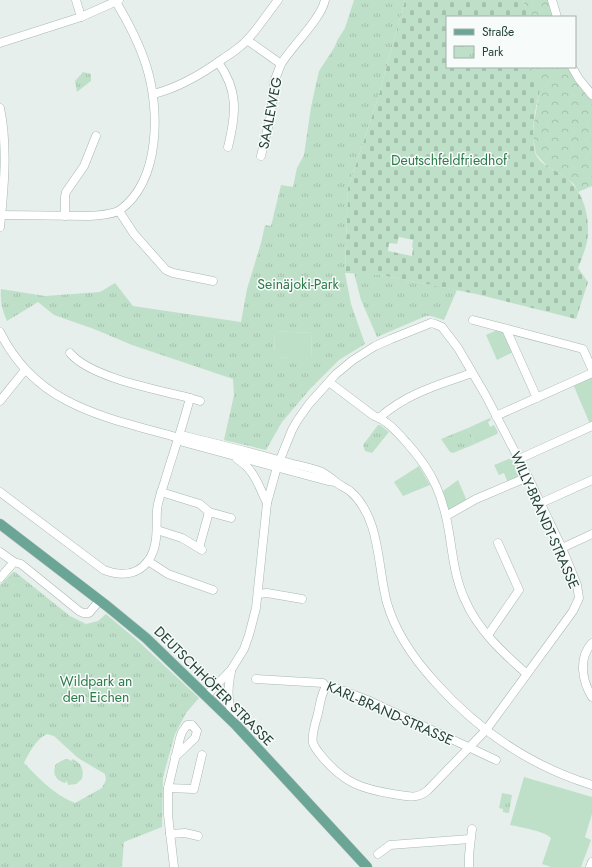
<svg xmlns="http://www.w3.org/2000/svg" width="592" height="867" viewBox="0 0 592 867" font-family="Jost,sans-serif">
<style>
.grass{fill:#bfe0c8}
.forest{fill:url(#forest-crowns)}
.cemetery{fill:url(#cemetery-stones);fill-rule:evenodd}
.park{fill:url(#park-tufts);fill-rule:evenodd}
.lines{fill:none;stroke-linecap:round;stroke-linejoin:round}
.minor-casing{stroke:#a8b8b2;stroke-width:9}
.major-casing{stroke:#c2cac8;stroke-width:11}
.minor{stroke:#fff;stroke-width:8}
.major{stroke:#6aa596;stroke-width:10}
.labels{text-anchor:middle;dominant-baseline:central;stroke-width:3;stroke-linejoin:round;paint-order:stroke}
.street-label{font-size:14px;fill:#24423a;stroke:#f7fbf9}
.park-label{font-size:14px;fill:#2d7a4b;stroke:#f7fbf9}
</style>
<defs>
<pattern id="forest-crowns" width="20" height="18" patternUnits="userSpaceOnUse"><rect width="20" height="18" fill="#bfe0c8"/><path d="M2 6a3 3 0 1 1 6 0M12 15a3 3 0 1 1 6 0" fill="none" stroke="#a4c1ad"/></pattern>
<pattern id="cemetery-stones" width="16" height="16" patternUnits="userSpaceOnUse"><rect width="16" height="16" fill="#bfe0c8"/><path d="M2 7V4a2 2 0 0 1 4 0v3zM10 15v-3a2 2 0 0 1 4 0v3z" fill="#a4c1ad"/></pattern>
<pattern id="park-tufts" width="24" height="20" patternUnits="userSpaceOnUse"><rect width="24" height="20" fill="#bfe0c8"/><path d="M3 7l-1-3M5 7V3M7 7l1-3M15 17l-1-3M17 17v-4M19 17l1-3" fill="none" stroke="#a4c1ad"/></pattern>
</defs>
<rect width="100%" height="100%" fill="#e6efeb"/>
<!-- grass -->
<g class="grass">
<path d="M496,328L503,330L513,352L497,360L486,335L495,331Z"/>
<path d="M275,331L312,333L311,359L274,357Z"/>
<path d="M589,377L592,378V423L590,424L573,384Z"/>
<path d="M490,418L491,420L488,422L490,427L494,425L498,432L497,434L475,444L468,428Z"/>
<path d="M511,458L520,476V478L508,483L504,473L499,475L494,465Z"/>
<path d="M419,466L430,485L403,496L394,482Z"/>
<path d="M458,480L467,501L451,511L448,510L443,491Z"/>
<path d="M524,777L592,797V814L585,837L591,840L581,867H551L542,864L551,838C544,831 520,827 510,825Z"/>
</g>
<!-- forest -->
<g class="forest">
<path d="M523,0H548L553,17H526V10Z"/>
<path d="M529,67H569L572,73L592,99V186L578,192L574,184L562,175L547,166L536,154L533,137L534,122L539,95V86Z"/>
</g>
<!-- cemetery -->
<path class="cemetery" d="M405,0H523L526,10V17H447V67H529C532,72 538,80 539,86C541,92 537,100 536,107C533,121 532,137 535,152C538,164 554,169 562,175C584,189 591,218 587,242C585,251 581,260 578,268L588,282L576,319L476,294L380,275L345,273L348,188L378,98ZM399,237L413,240L412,247L413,248L412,256L388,251L389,243L397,244Z"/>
<!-- park -->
<g class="park">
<path d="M354,0H405L378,98L348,188L345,273L351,304L365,344L339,360L311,388L282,422L266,450L224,440L234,395L233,379L132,345L94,329L54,315L38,302L7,321C2,310 0,301 1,289L45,296L100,292L115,283L133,306L241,322L247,289L261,243L265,225L271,226L281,185L293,187L297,168L304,155L311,107L319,71L334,48L338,39L345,28ZM275,331L312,333L311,358L274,357Z"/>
<path d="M83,72L91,74V81L77,92L75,81Z"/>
<path d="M354,273L380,275L457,290L444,320L431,316H426L377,337L361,300Z"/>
<path d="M378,425H380L389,432L372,453L365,451L363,445Z"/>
<path d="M468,428L475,444L453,453L450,452L441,439Z"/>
<path d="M13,572H15L70,616L86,624L98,621L106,614L138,641L199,698L186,713L175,734L163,777L162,827L124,842L122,867H0V585ZM47,734L54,736L78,758L105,774L106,780L102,788L75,803C54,795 39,778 24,763C29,753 36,739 47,734Z"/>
<path d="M65,759H68L71,761L73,759C82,764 84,769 82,779L76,784L68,785L67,781L65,783C55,780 52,773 56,764Z"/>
<path d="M502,793L512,795L509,813L503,812V809L499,808Z"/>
</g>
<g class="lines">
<defs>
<g id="minor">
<path d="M76,0L81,17"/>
<path d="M552,0L557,17"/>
<path d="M247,40L281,64L274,82L271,115L261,156"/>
<path d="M0,43L81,17L119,0"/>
<path d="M218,62C239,91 236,114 228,147"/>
<path d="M281,64C292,46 321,19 325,0"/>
<path d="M572,67L579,79L592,95"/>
<path d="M153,94C179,88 202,74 224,58C232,53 241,47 248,39C259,27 268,13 278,0"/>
<path d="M0,108C8,146 4,188 0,227"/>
<path d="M119,211L134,234L166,270L173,273L213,281"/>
<path d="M1,215L90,216C99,215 113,215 120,210C161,180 160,108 146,65C139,43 128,22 116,2"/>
<path d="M65,216V197L66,192L84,166L96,136"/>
<path d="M473,320L583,349L592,369"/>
<path d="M506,329L537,398"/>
<path d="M0,332C37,407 106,417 179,438L183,442L328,481L336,482"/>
<path d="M329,382L374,416C387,420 398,433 407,443C434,473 444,498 450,538C453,559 456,581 465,600C478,630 503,653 527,674"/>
<path d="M190,398L200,401"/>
<path d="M0,401L25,370"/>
<path d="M496,416L592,373"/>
<path d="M379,418C407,393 438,385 472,373"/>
<path d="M179,438L185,436C218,444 250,452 282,461C295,465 310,467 322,472C328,475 332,479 337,483C341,486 346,488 350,491C381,518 377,566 387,603C396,634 414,659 435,682C478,730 530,766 592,785"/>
<path d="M237,459C255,470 258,485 267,503"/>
<path d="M519,459L592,426"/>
<path d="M0,492L104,570C120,576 137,576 148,561C159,546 156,527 157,510C158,499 163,488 166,477C174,451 183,425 190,398C159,390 91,378 70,353"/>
<path d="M161,492L200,504L209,512L231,518"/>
<path d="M541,503L592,480"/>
<path d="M446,516L476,499L528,477"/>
<path d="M157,530L182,538L202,550"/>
<path d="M199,548L209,512"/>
<path d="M562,548L592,534"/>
<path d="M0,552L14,562L21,564L79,611L83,613H89L100,600"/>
<path d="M148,561L168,574L213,590"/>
<path d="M0,578L14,562"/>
<path d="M258,594L267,593L302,599"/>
<path d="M488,635L519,590L498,543"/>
<path d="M592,643C578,658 582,681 592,697"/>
<path d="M231,672C227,689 228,707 235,723"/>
<path d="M256,679L323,683L326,687H333L370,701L496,760"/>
<path d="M206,696L231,670L244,649L249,635L256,608L267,503L277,467L292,430L297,421L309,404L336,374L353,360L375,346L391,339L431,323L435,324L442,327L458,348L486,396L528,477L562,548L577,585L579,598L573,611L486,730L428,790C417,800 407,796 393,794C362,789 345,783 324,759C320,754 315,749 313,743C311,734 316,722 318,713C320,705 321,693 326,687"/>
<path d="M168,788L194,789L202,755"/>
<path d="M170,834L185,833L198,836"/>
<path d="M378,854L390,845L470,839"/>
<path d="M174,867L168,815V788L180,738L182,732L187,725H192L197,731L195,738L175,757"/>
<path d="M469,867V855L472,829"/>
<path d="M590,867L592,862"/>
</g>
<path id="major" d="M0,524L107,606L146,638L236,725L367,867"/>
</defs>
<!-- minor casing -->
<use href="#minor" class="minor-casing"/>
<!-- major casing -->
<use href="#major" class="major-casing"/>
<!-- minor -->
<use href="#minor" class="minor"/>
<!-- major -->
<use href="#major" class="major"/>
</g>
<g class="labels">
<!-- street labels -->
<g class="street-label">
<text transform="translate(270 113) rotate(-79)">SAALEWEG</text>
<text transform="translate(545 520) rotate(66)">WILLY-BRANDT-STRASSE</text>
<text transform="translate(214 686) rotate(45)">DEUTSCHHÖFER STRASSE</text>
<text transform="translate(390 713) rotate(24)">KARL-BRAND-STRASSE</text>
</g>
<!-- park labels -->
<g class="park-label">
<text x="449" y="160">Deutschfeldfriedhof</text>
<text x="298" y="284">Seinäjoki-Park</text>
<text x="96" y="681">Wildpark an<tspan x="96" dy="16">den Eichen</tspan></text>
</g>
</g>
<!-- legend -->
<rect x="446" y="16" width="130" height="52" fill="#f7fbf9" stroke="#a3b1ad"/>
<rect x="454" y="29" width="20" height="6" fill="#6aa596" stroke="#a3b1ad"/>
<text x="482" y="36" font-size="12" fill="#24423a">Straße</text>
<rect x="454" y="46" width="20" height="12" fill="url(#park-tufts)" stroke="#a3b1ad"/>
<text x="482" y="56" font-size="12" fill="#24423a">Park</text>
</svg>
